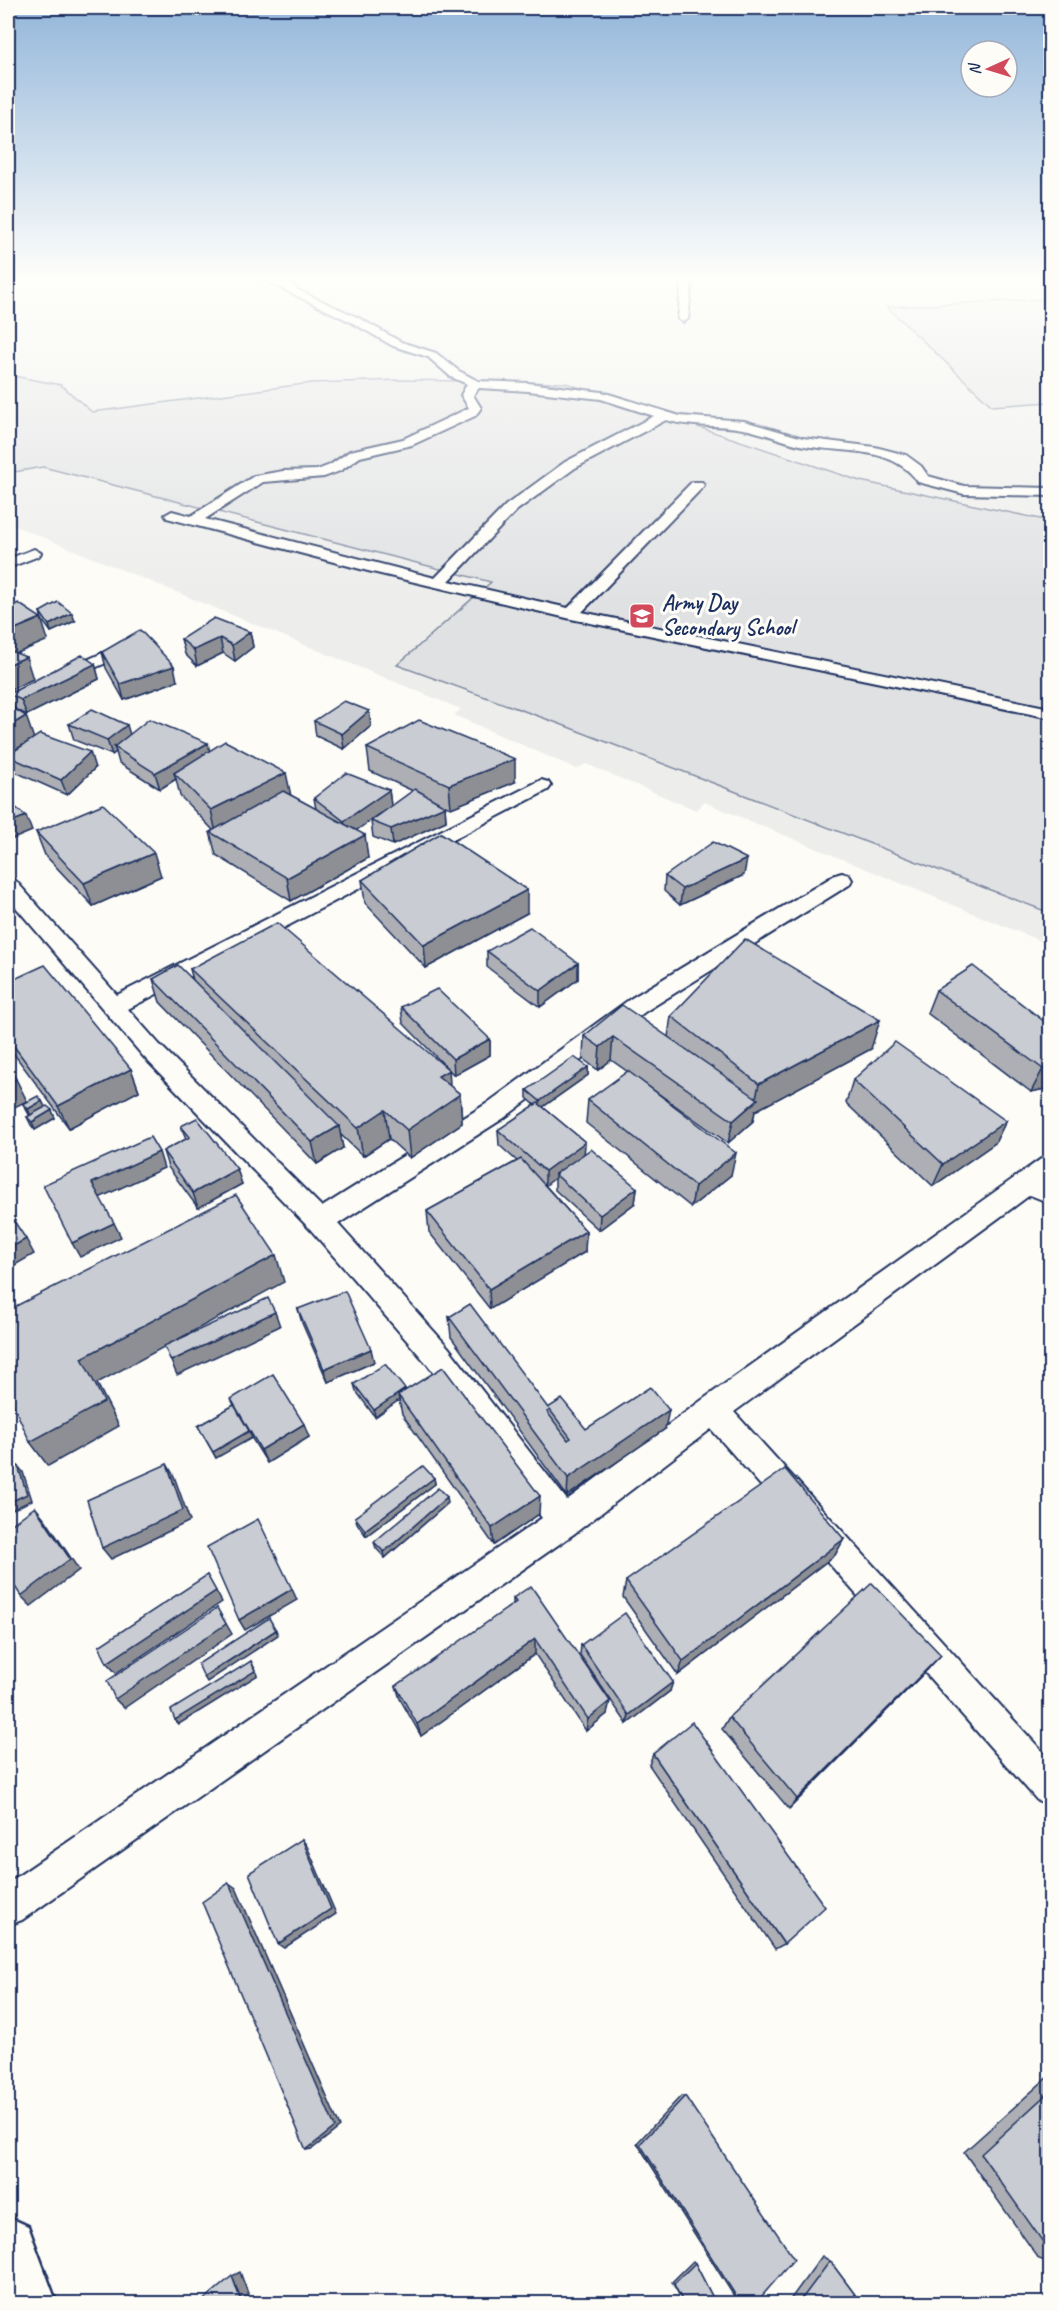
<svg xmlns="http://www.w3.org/2000/svg" width="1058" height="2311" viewBox="0 0 1058 2311" font-family="Caveat,sans-serif">
<style>
.built{fill:#edeeec}
.green{fill:#e0e1e3;stroke:#7e88a0;stroke-width:1.5}
.lines{fill:none;stroke-linecap:round;stroke-linejoin:round}
.street-casing{stroke:#1b2f5e;stroke-width:4}
.highway-casing{stroke:#1b2f5e;stroke-width:5}
.street{fill:#fdfcf7;fill-rule:evenodd}
.highway{fill:#fdfcf7;fill-rule:evenodd}
.wall{fill:#adafb5;stroke:#1b2f5e;stroke-width:1.5}
.shaded-wall{fill:#8d8f94;stroke:#1b2f5e;stroke-width:1.5}
.building{fill:#c9ccd3;stroke:#1b2f5e;stroke-width:1.5;fill-rule:evenodd}
.labels{text-anchor:middle;dominant-baseline:central;stroke-width:6;stroke-linejoin:round;paint-order:stroke}
.far-poi-label{font-size:22px;font-weight:bold;fill:#1b2f5e;stroke:#fdfcf7;text-anchor:start}
</style>
<rect width="100%" height="100%" fill="#fdfcf7"/>
<filter id="ink" filterUnits="userSpaceOnUse"><feTurbulence type="fractalNoise" baseFrequency=".0167" numOctaves="2"/><feDisplacementMap in="SourceGraphic" scale="12" xChannelSelector="R" yChannelSelector="G"/><feConvolveMatrix kernelMatrix="1 2 1 2 8 2 1 2 1" color-interpolation-filters="sRGB"/></filter>
<g filter="url(#ink)">
<!-- built -->
<path class="built" d="M8,280H1050V945L704,802L696,810L586,764L577,769L454,715L461,709L8,523Z"/>
<!-- green -->
<g class="green">
<path d="M1048,299L1050,301V402L992,406L887,307Z"/>
<path d="M8,375L61,385L92,412L312,383L402,380L566,383L860,481L1050,521V913L560,724L397,665L491,582L43,467L8,473Z"/>
</g>
<g class="lines">
<defs>
<g id="street">
<path d="M264,280C276,279 290,280 298,290L359,318L401,342L436,353L459,371L478,381L528,383L602,392L680,416L744,421L803,438L875,447L906,455L921,466L928,476L964,486L1050,488V496L964,494L918,482C892,444 840,454 800,445C781,441 762,432 743,429C717,424 691,428 666,420L575,468L516,511L449,581L568,608L692,482H702L704,485L702,488L582,612L1050,708V718L571,619L368,571L167,518L165,515L172,511L191,516L254,476L283,471L317,470L330,465L350,451L403,439L469,408L461,395L467,384L451,377L428,357L393,346L351,322ZM479,388L528,391L601,399L654,416L565,462L506,505L435,578L205,519L263,482L324,477L340,471L360,457L412,445L475,416L481,408L473,395Z"/>
<path d="M682,280H692L688,319L683,322L678,319Z"/>
<path d="M34,549L41,553L39,556L8,568V559Z"/>
<path d="M116,647L122,648L124,652L122,656L8,706V695Z"/>
<path d="M541,780L548,782L551,786L548,790L128,1009L159,1044L322,1207L486,1104L630,999L835,875L842,873L849,875L852,880L849,885L646,1011L504,1118L338,1224L448,1347L567,1500L702,1400L1041,1159L1050,1156V1203L1030,1195L734,1412L1050,1760V1805L1037,1800L711,1429L575,1533L22,1920L8,1925V1883L542,1518L428,1365L311,1230L143,1056L8,898V879L15,880L117,995Z"/>
</g>
<path id="highway" d="M8,2217L28,2226L57,2304H8Z"/>
</defs>
<!-- street casing -->
<use href="#street" class="street-casing"/>
<!-- highway casing -->
<use href="#highway" class="highway-casing"/>
<!-- street -->
<use href="#street" class="street"/>
<!-- highway -->
<use href="#highway" class="highway"/>
</g>
<!-- wall -->
<g class="wall">
<path d="M40,612L75,621L51,632L42,620Z"/>
<path d="M250,632L253,647L235,661L223,653L197,666L185,654L181,639Z"/>
<path d="M102,652L177,681L124,700L106,668Z"/>
<path d="M95,664L99,679L27,715L15,709L9,694Z"/>
<path d="M369,711L371,726L344,749L316,736L314,721Z"/>
<path d="M69,724L130,734L210,751L316,809L314,798L389,790L391,806L356,830L368,858L291,901L216,855L210,832L213,830L180,796L176,779L160,789L119,763L116,752L112,755L74,740Z"/>
<path d="M34,738L95,768L67,795L13,771L8,758V755Z"/>
<path d="M367,748L515,782L451,808L445,806L446,821L393,845L373,837L371,821L413,791L370,771Z"/>
<path d="M36,832L161,876L93,906L45,855Z"/>
<path d="M744,875L680,905L664,891L665,876Z"/>
<path d="M362,880L527,913L426,968L365,903Z"/>
<path d="M487,951L578,963V979L540,1007L487,967Z"/>
<path d="M190,969L450,1086L460,1094L462,1123L410,1158L389,1139L363,1156L340,1134L343,1148L317,1164L160,1002L153,979L193,980Z"/>
<path d="M8,982L131,1069L139,1091L69,1128L8,1046Z"/>
<path d="M936,990L1050,1026V1088L1031,1092L927,1013Z"/>
<path d="M401,1007L490,1039V1055L454,1075L403,1023Z"/>
<path d="M671,1016L871,1049L755,1111L753,1121L728,1143L638,1079L731,1175L691,1207L586,1123L588,1100L628,1072L611,1060L598,1070L583,1059L584,1036L668,1037Z"/>
<path d="M588,1067V1075L543,1107L585,1142L584,1154L637,1188L635,1203L599,1230L555,1190V1178L545,1185L586,1231L585,1252L490,1309L429,1232L427,1211L517,1161L499,1145L498,1130L535,1105L527,1098V1090Z"/>
<path d="M853,1080L1006,1121L995,1143L933,1186L846,1103Z"/>
<path d="M42,1101L45,1107L55,1118L35,1130L31,1125L27,1117L30,1116L23,1104Z"/>
<path d="M181,1126L242,1184L198,1208L168,1167L163,1151L186,1139Z"/>
<path d="M298,1309L374,1362L328,1382L302,1323Z"/>
<path d="M449,1317L548,1408L586,1429H665L567,1496L451,1337Z"/>
<path d="M354,1384L405,1389V1391L539,1514L494,1545L402,1414L399,1400L375,1417L356,1391Z"/>
<path d="M231,1399L309,1437L267,1463L251,1437L216,1458L198,1426L234,1405Z"/>
<path d="M434,1478L435,1484L366,1536L357,1523L355,1517Z"/>
<path d="M448,1503L385,1558L376,1548L374,1542Z"/>
<path d="M844,1539L835,1555L678,1675L623,1597L626,1581Z"/>
<path d="M513,1598L607,1714L586,1731L535,1654L421,1736L400,1699L396,1686L513,1605Z"/>
<path d="M581,1645L670,1691L627,1724L580,1655Z"/>
<path d="M928,1669L789,1809L722,1729L729,1717Z"/>
<path d="M653,1754L784,1944L775,1949L649,1765Z"/>
<path d="M1050,2075V2263L1039,2259L964,2152Z"/>
<path d="M681,2096H685L755,2304H739L637,2143Z"/>
<path d="M822,2256L830,2261L862,2304H787Z"/>
<path d="M693,2261L695,2263L716,2304H684L672,2282Z"/>
</g>
<!-- shaded-wall -->
<g class="shaded-wall">
<path d="M72,613L75,621L51,632L49,625Z"/>
<path d="M41,618L48,640L8,657V632Z"/>
<path d="M250,632L253,647L235,661L232,645Z"/>
<path d="M220,638L223,653L197,666L194,650Z"/>
<path d="M26,657L33,679L8,691V665Z"/>
<path d="M95,664L99,679L27,715L21,700Z"/>
<path d="M174,666L177,681L124,700L120,684Z"/>
<path d="M369,711L371,726L344,749L342,734Z"/>
<path d="M26,716L34,739L8,754V727Z"/>
<path d="M127,725L132,741L114,747L116,752L112,755L107,740Z"/>
<path d="M208,743L211,758L174,773L176,779L160,789L155,773Z"/>
<path d="M90,752L95,768L67,795L61,780Z"/>
<path d="M515,759V782L451,808L449,785Z"/>
<path d="M286,773L291,796L216,833L211,810Z"/>
<path d="M389,790L391,806L347,837L344,821Z"/>
<path d="M445,806L446,821L393,845L391,829Z"/>
<path d="M26,816L32,831L8,841V823Z"/>
<path d="M365,835L368,858L291,901L287,878Z"/>
<path d="M154,853L161,876L93,906L84,883Z"/>
<path d="M747,859L744,875L680,905L682,889Z"/>
<path d="M527,890V913L426,968L424,945Z"/>
<path d="M578,963V979L540,1007V991Z"/>
<path d="M880,1020L871,1049L755,1111L753,1121L728,1143L733,1121L755,1102L759,1084Z"/>
<path d="M613,1037L611,1060L598,1070L600,1047Z"/>
<path d="M490,1039V1055L454,1075L453,1059Z"/>
<path d="M588,1067V1075L540,1109V1101Z"/>
<path d="M1050,1067V1088L1031,1092L1043,1069Z"/>
<path d="M131,1069L139,1091L69,1128L58,1106Z"/>
<path d="M449,1070L451,1098L438,1076Z"/>
<path d="M16,1079L27,1101L8,1110V1083Z"/>
<path d="M460,1094L462,1123L410,1158L407,1130Z"/>
<path d="M42,1101L46,1109L31,1117L28,1109Z"/>
<path d="M52,1110L55,1118L35,1130L32,1122Z"/>
<path d="M385,1110L389,1139L363,1156L358,1128Z"/>
<path d="M1006,1121L995,1143L933,1186L943,1164Z"/>
<path d="M339,1126L343,1148L317,1164L312,1142Z"/>
<path d="M585,1142L584,1157L555,1174V1178L545,1186V1171Z"/>
<path d="M159,1152L164,1168L99,1198L92,1183Z"/>
<path d="M736,1153L731,1175L691,1207L695,1186Z"/>
<path d="M237,1169L242,1184L198,1208L193,1193Z"/>
<path d="M637,1188L635,1203L599,1230L600,1215Z"/>
<path d="M114,1223L121,1237L80,1257L72,1243Z"/>
<path d="M586,1231L585,1252L490,1309L489,1289Z"/>
<path d="M26,1239L34,1254L8,1269V1249Z"/>
<path d="M276,1255L284,1282L97,1383L119,1426L48,1466L30,1442L82,1358Z"/>
<path d="M275,1312L280,1326L177,1375L171,1361Z"/>
<path d="M371,1349L374,1362L328,1382L324,1369Z"/>
<path d="M405,1389L406,1396L398,1395L399,1400L375,1417L374,1410Z"/>
<path d="M669,1410L665,1429L567,1496L568,1478Z"/>
<path d="M304,1424L309,1437L267,1463L261,1450Z"/>
<path d="M249,1431L252,1438L216,1458L213,1452Z"/>
<path d="M167,1464L174,1476L190,1521L111,1559L102,1548Z"/>
<path d="M18,1466L23,1472L32,1500L8,1512V1503Z"/>
<path d="M434,1478L435,1484L366,1536L365,1530Z"/>
<path d="M540,1496L539,1514L494,1545L492,1528Z"/>
<path d="M447,1497L448,1503L385,1558L384,1552Z"/>
<path d="M35,1507L45,1519L79,1570L31,1606L21,1596Z"/>
<path d="M844,1539L835,1555L678,1675L683,1661Z"/>
<path d="M207,1575L222,1602L116,1673L107,1663Z"/>
<path d="M292,1589L297,1600L245,1630L239,1620Z"/>
<path d="M217,1608L232,1634L124,1708L115,1699Z"/>
<path d="M276,1630L278,1635L207,1682L204,1677Z"/>
<path d="M535,1639V1654L421,1736L417,1724Z"/>
<path d="M941,1655L928,1669L789,1809L797,1799Z"/>
<path d="M251,1661L258,1675L179,1724L175,1720Z"/>
<path d="M673,1682L670,1691L627,1724L629,1715Z"/>
<path d="M610,1701L607,1714L586,1731L588,1719Z"/>
<path d="M302,1839L307,1846L336,1914L284,1948L278,1944Z"/>
<path d="M229,1883L236,1888L340,2127L312,2149L306,2150Z"/>
<path d="M240,2272L252,2304H242L232,2276Z"/>
</g>
<!-- building -->
<g class="building">
<path d="M58,602L72,613L49,625L40,612Z"/>
<path d="M18,603L41,618L8,632V608Z"/>
<path d="M214,618L250,632L232,645L220,638L194,650L181,639Z"/>
<path d="M140,630L174,666L120,684L102,652Z"/>
<path d="M8,650L26,657L8,665Z"/>
<path d="M82,655L95,664L21,700L9,694Z"/>
<path d="M344,701L369,711L342,734L314,721Z"/>
<path d="M8,705L26,716L8,727Z"/>
<path d="M92,709L127,725L107,740L69,724Z"/>
<path d="M149,719L208,743L155,773L114,747Z"/>
<path d="M419,720L515,759L449,785L367,748Z"/>
<path d="M40,734L90,752L61,780L8,756V755Z"/>
<path d="M225,741L286,773L211,810L174,773Z"/>
<path d="M346,773L389,790L344,821L314,798Z"/>
<path d="M415,789L445,806L391,829L371,821Z"/>
<path d="M283,791L365,835L287,878L210,832Z"/>
<path d="M8,801L26,816L8,823Z"/>
<path d="M103,804L154,853L84,883L36,832Z"/>
<path d="M441,833L527,890L424,945L362,880Z"/>
<path d="M713,842L747,859L682,889L665,876Z"/>
<path d="M277,923L449,1070L438,1076L460,1094L407,1130L385,1110L358,1128L190,969Z"/>
<path d="M530,927L578,963L540,991L487,951Z"/>
<path d="M745,939L880,1020L759,1084L671,1016Z"/>
<path d="M45,965L131,1069L58,1106L8,1038V982Z"/>
<path d="M178,965L339,1126L312,1142L153,979Z"/>
<path d="M973,966L1050,1026V1067L1043,1069L936,990Z"/>
<path d="M437,989L490,1039L453,1059L401,1007Z"/>
<path d="M622,1005L758,1099L733,1121L613,1037L600,1047L584,1036Z"/>
<path d="M895,1042L1006,1121L943,1164L853,1080Z"/>
<path d="M574,1057L588,1067L540,1101L527,1090Z"/>
<path d="M8,1065L16,1079L8,1083Z"/>
<path d="M628,1071L736,1153L695,1186L588,1100Z"/>
<path d="M38,1096L42,1101L28,1109L23,1104Z"/>
<path d="M538,1103L585,1142L545,1171L498,1130Z"/>
<path d="M47,1106L52,1110L32,1122L27,1117Z"/>
<path d="M197,1118L237,1169L193,1193L163,1151L190,1137L181,1126Z"/>
<path d="M150,1137L159,1152L92,1183L114,1223L72,1243L43,1185Z"/>
<path d="M591,1149L637,1188L600,1215L555,1174Z"/>
<path d="M521,1159L586,1231L489,1289L427,1211Z"/>
<path d="M236,1195L276,1255L82,1358L104,1402L30,1442L8,1393V1310Z"/>
<path d="M10,1215L26,1239L8,1249V1216Z"/>
<path d="M345,1291L371,1349L324,1369L298,1309Z"/>
<path d="M268,1298L275,1312L171,1361L164,1346Z"/>
<path d="M470,1304L548,1408L562,1399L586,1429L650,1387L669,1410L568,1478L449,1317ZM550,1410L571,1438L568,1440L547,1412Z"/>
<path d="M385,1364L405,1389L374,1410L354,1384Z"/>
<path d="M443,1367L540,1496L492,1528L398,1395Z"/>
<path d="M273,1374L304,1424L261,1450L231,1399Z"/>
<path d="M234,1405L249,1431L213,1452L198,1426Z"/>
<path d="M167,1464L183,1510L102,1548L87,1500Z"/>
<path d="M18,1466L27,1494L8,1503V1471Z"/>
<path d="M423,1466L434,1478L365,1530L355,1517Z"/>
<path d="M785,1469L844,1539L683,1661L626,1581Z"/>
<path d="M438,1488L447,1497L384,1552L374,1542Z"/>
<path d="M35,1507L70,1559L21,1596L8,1576V1527Z"/>
<path d="M258,1519L292,1589L239,1620L207,1547Z"/>
<path d="M207,1575L216,1591L107,1663L99,1646Z"/>
<path d="M872,1583L941,1655L797,1799L729,1717Z"/>
<path d="M531,1586L610,1701L588,1719L535,1639L417,1724L396,1686L516,1602L513,1598Z"/>
<path d="M217,1608L226,1624L115,1699L107,1681Z"/>
<path d="M625,1613L673,1682L629,1715L581,1645Z"/>
<path d="M269,1618L276,1630L204,1677L198,1664Z"/>
<path d="M251,1661L255,1671L175,1720L171,1710Z"/>
<path d="M692,1722L825,1907L784,1944L653,1754Z"/>
<path d="M302,1839L331,1909L278,1944L249,1873Z"/>
<path d="M229,1883L335,2127L306,2150L202,1902Z"/>
<path d="M1050,2091V2252L981,2154Z"/>
<path d="M685,2096L794,2259L755,2304H741L640,2144Z"/>
<path d="M830,2261L862,2304H798Z"/>
<path d="M695,2263L716,2304H684L674,2284Z"/>
<path d="M232,2276L242,2304H199Z"/>
</g>
</g>
<!-- sky -->
<linearGradient id="sky" x2="0" y2="1"><stop stop-color="#93b6da"/><stop offset="0.46" stop-color="#fefefb"/><stop offset="1" stop-color="#fefefb" stop-opacity="0"/></linearGradient>
<rect width="1058" height="603" fill="url(#sky)"/>
<!-- icons -->
<defs>
<symbol id="university-square" viewBox="-11 -11 22 22"><rect x="-9" y="-9" width="18" height="18" rx="4" fill="#d1495b" stroke="#fdfcf7"/><path d="M0-5L7-2L0 1L-7-2ZM-4 1L0 2.5L4 1V4Q0 6-4 4Z" fill="#fff"/></symbol>
</defs>
<g fill-rule="evenodd">
<use href="#university-square" x="627" y="601" width="30" height="30"/>
</g>
<g class="labels">
<!-- far-poi labels -->
<g class="far-poi-label">
<text x="662" y="603">Army Day<tspan x="662" dy="25">Secondary School</tspan></text>
</g>
</g>
<!-- margin -->
<rect width="1058" height="2311" fill="none" stroke="#fdfcf7" stroke-width="30"/>
<rect x="15" y="15" width="1028" height="2281" fill="none" stroke="#1b2f5e" stroke-width="2" filter="url(#ink)"/>
<!-- north arrow -->
<g transform="translate(989 69) rotate(266)"><circle r="28" fill="#fdfcf7" stroke="#a3aaba" stroke-width="1.5"/>
<path d="M0-4.5L10 22L0 15L-10 22Z" fill="#d1495b"/>
<text y="-9" font-size="16" font-weight="bold" text-anchor="middle" fill="#1b2f5e">N</text>
</g>
</svg>
